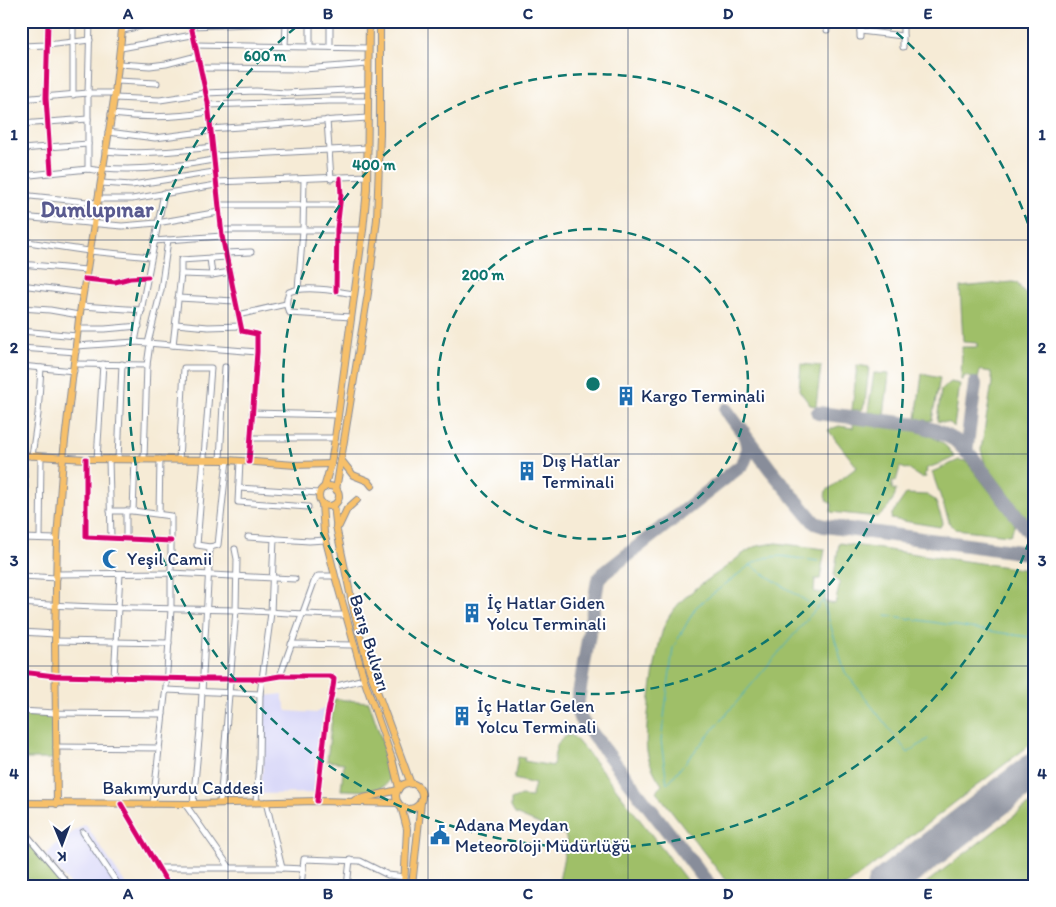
<svg xmlns="http://www.w3.org/2000/svg" width="1056" height="907" viewBox="0 0 1056 907" font-family="Itim,sans-serif">
<style>
.built{fill:#d8d7f8}
.green{fill:#9fbf68;stroke:#5d7763}
.lines{fill:none;stroke-linecap:round;stroke-linejoin:round}
.stream{stroke:#46b0c5;stroke-width:1}
.taxiway{stroke:#888d9a;stroke-width:14}
.runway{stroke:#888d9a;stroke-width:35}
.minor-casing{stroke:#888d9a;stroke-width:7}
.major-casing{stroke:#888d9a;stroke-width:8}
.minor{stroke:#fff;stroke-width:5}
.major{stroke:#f7c06b;stroke-width:6}
.cycleway-casing{stroke:#fff;stroke-width:8}
.cycleway{stroke:#d6006c;stroke-width:5}
.grid{fill:none;stroke:#1b2f5e;stroke-width:1;stroke-opacity:0.55}
.ring{fill:none;stroke:#0f766e;stroke-width:2.5;stroke-dasharray:9 6}
.labels{text-anchor:middle;dominant-baseline:central;stroke-width:4;stroke-linejoin:round;paint-order:stroke}
.poi-label{font-size:18px;fill:#1b2f5e;stroke:#fff;text-anchor:start}
.street-label{font-size:18px;fill:#1b2f5e;stroke:#fff}
.district-label{font-size:22px;font-weight:bold;fill:#595a8f;stroke:#fff}
.centre{fill:#0f766e;stroke:#fff;stroke-width:2.5}
.ring-label{font-size:15px;text-anchor:middle;font-weight:bold;fill:#0f766e;stroke:#fff;stroke-width:4;stroke-linejoin:round;paint-order:stroke}
.neatline{fill:none;stroke:#1b2f5e;stroke-width:2}
.grid-label{font-size:16px;text-anchor:middle;font-weight:bold;fill:#1b2f5e}
</style>
<rect width="100%" height="100%" fill="#fff"/>
<filter id="ink" filterUnits="userSpaceOnUse"><feTurbulence type="fractalNoise" baseFrequency=".02" numOctaves="2"/><feDisplacementMap in="SourceGraphic" scale="10" xChannelSelector="R" yChannelSelector="G"/><feConvolveMatrix kernelMatrix="1 2 1 2 8 2 1 2 1" color-interpolation-filters="sRGB"/></filter>
<filter id="wash" filterUnits="userSpaceOnUse"><feTurbulence type="fractalNoise" baseFrequency=".0096" numOctaves="4" result="noise"/><feDisplacementMap in="SourceGraphic" scale="20" xChannelSelector="R" yChannelSelector="G"/><feGaussianBlur stdDeviation="1.12" result="paint"/><feColorMatrix in="noise" values="0 0 0 0 0 0 0 0 0 0 0 0 0 0 0 0 0 1.4 0 .05"/><feComposite in="paint" operator="in"/></filter>
<g filter="url(#wash)">
<rect width="100%" height="100%" fill="#f6ebd6"/>
<!-- built -->
<g class="built">
<path d="M283,694V699L287,711L316,713L325,707L316,760L314,793L260,794L264,756L265,696Z"/>
<path d="M85,824L127,886H71L46,855L58,842Z"/>
</g>
<!-- green -->
<g class="green">
<path d="M1013,282L1017,283L1035,307V529L989,468L986,467L981,450L992,383L991,372L980,370L978,379L964,376L963,380H961L962,347H977V343L963,342L960,287Z"/>
<path d="M801,364L821,366L816,406L810,405L799,390Z"/>
<path d="M857,365L869,367L865,403L862,410H852Z"/>
<path d="M874,373L889,374L884,415L868,412Z"/>
<path d="M922,374L940,378L932,420L930,421L916,419Z"/>
<path d="M951,382L960,384L954,427L950,423L937,421L941,390Z"/>
<path d="M854,421C883,425 940,427 954,457C947,462 934,465 926,469L927,472L924,474L926,477C919,479 913,472 907,468L906,469L900,467L896,481H892V489L896,490C894,501 887,512 877,517L831,512L832,504C826,501 824,498 826,491L857,467L828,430L839,426L853,428Z"/>
<path d="M959,460L966,461L1015,524L1011,534L1009,535L955,529L950,524L932,472Z"/>
<path d="M906,494L927,495L935,500L943,522L940,527L891,519L892,514Z"/>
<path d="M776,543L825,549L820,579H815L814,592L825,593V602L835,604L840,583L836,580L834,575L839,543L1035,571V741L846,886H730L656,791L662,785C655,775 649,763 647,751C643,733 657,640 665,624C677,598 704,583 726,567C735,560 744,552 754,547C761,545 769,544 776,543Z"/>
<path d="M334,699L369,702L391,767C394,797 361,790 341,790L344,763L327,761Z"/>
<path d="M21,715L53,716L54,759H21Z"/>
<path d="M569,735L574,737L597,764L691,886H558L567,841L565,835L515,814L511,807V800L521,796L531,797L535,784L514,779L518,757L525,758L524,761L553,766C555,753 555,740 569,735Z"/>
<path d="M1035,800V886H922Z"/>
<path d="M21,833L65,886H38L32,880L21,878Z"/>
</g>
<g class="lines">
<!-- stream -->
<g class="stream">
<path d="M750,565L696,607L673,648L661,741L667,784L826,597"/>
<path d="M823,601L845,672L908,753L928,739"/>
<path d="M817,608L750,565L764,558L780,556L818,561"/>
<path d="M886,615L1035,638"/>
</g>
<!-- taxiway -->
<g class="taxiway">
<path d="M726,410L770,469L815,523L824,526L1035,554"/>
<path d="M818,413L918,425L937,431L955,440L973,458L1035,540"/>
<path d="M966,452L975,384"/>
<path d="M710,886L580,718L578,712V700L598,580L603,574L742,465C750,452 748,443 742,429"/>
</g>
<!-- runway -->
<path class="runway" d="M884,886L1035,770"/>
</g>
</g>
<g filter="url(#ink)">
<g class="lines">
<defs>
<g id="minor">
<path d="M48,21L46,98L51,172"/>
<path d="M73,21V95"/>
<path d="M190,21L208,103L222,236L242,331L257,334V352L249,462"/>
<path d="M310,21V46"/>
<path d="M330,21V47"/>
<path d="M903,21V47"/>
<path d="M190,26L286,23L285,46"/>
<path d="M123,30L163,21"/>
<path d="M827,30V21"/>
<path d="M860,31L903,36"/>
<path d="M860,37V21"/>
<path d="M195,45L368,48"/>
<path d="M21,46L47,45L90,40"/>
<path d="M121,48L192,35"/>
<path d="M119,64L150,66L166,64L197,56"/>
<path d="M200,68L304,69L368,64"/>
<path d="M117,81L157,83"/>
<path d="M114,98L160,100L205,93L256,91L286,93L368,89"/>
<path d="M21,99L88,93H115"/>
<path d="M208,105L329,101H368"/>
<path d="M111,114C145,118 175,118 208,112"/>
<path d="M327,120L331,179"/>
<path d="M21,124L88,119"/>
<path d="M210,129C263,126 315,121 367,118"/>
<path d="M108,132L155,138L210,131"/>
<path d="M21,149L88,144"/>
<path d="M105,151C141,155 176,151 212,147"/>
<path d="M213,156L368,148"/>
<path d="M103,168C140,171 176,167 213,160"/>
<path d="M88,169V93L90,21"/>
<path d="M21,176L88,169L102,171"/>
<path d="M216,182L367,176"/>
<path d="M101,183L132,185L214,172"/>
<path d="M21,195L97,203"/>
<path d="M98,199H132L216,185"/>
<path d="M218,205H340"/>
<path d="M21,217L122,226L157,223L219,212"/>
<path d="M222,230H363"/>
<path d="M21,238L28,195"/>
<path d="M21,241L89,251L151,257"/>
<path d="M154,241L222,236"/>
<path d="M226,253L251,252"/>
<path d="M210,258L212,275"/>
<path d="M21,264L86,270"/>
<path d="M181,274L212,275L230,272"/>
<path d="M85,279L115,282L130,278L148,277"/>
<path d="M21,285L83,293"/>
<path d="M298,289L303,230L304,179"/>
<path d="M336,291L337,229L341,195L340,178"/>
<path d="M178,298L235,301"/>
<path d="M81,306L142,310"/>
<path d="M21,308L50,310L79,315"/>
<path d="M238,315L286,304"/>
<path d="M351,317L290,313C285,307 286,300 289,292C305,285 337,291 354,294"/>
<path d="M176,324L208,327L241,326"/>
<path d="M78,329H105L139,326"/>
<path d="M21,331L77,336"/>
<path d="M135,342L164,193"/>
<path d="M148,343L161,290L168,240"/>
<path d="M173,345L181,274V260L227,257"/>
<path d="M76,346L135,342L257,352"/>
<path d="M21,348L76,352"/>
<path d="M75,364L147,365"/>
<path d="M21,366L74,371"/>
<path d="M252,413L338,415"/>
<path d="M250,438H335"/>
<path d="M23,455L25,486L23,538"/>
<path d="M32,456L38,414L41,368"/>
<path d="M86,459V537L171,541"/>
<path d="M97,459L103,364"/>
<path d="M109,459L111,537"/>
<path d="M118,459L122,364"/>
<path d="M144,459L147,365L150,344"/>
<path d="M179,460L184,368H211L197,545L210,547"/>
<path d="M220,460L225,367"/>
<path d="M240,461L238,502L308,507"/>
<path d="M239,488L319,493"/>
<path d="M110,511H133L171,516V609L166,686L153,804"/>
<path d="M126,511V538"/>
<path d="M133,511L135,459"/>
<path d="M159,514L160,459"/>
<path d="M248,537L309,541L326,540"/>
<path d="M21,538L57,539"/>
<path d="M40,538L41,457"/>
<path d="M57,574L171,573L295,579"/>
<path d="M21,576L57,578"/>
<path d="M21,603C92,609 164,608 235,610C272,612 309,615 346,615"/>
<path d="M21,632L55,634"/>
<path d="M55,641L169,643"/>
<path d="M291,644L354,645"/>
<path d="M21,672L55,676L203,679H262L280,676H330L334,679C333,692 329,705 327,718C323,746 320,774 317,801"/>
<path d="M280,676L314,582L318,576H335"/>
<path d="M114,677L120,574"/>
<path d="M333,687L364,679"/>
<path d="M166,690L260,694"/>
<path d="M21,711L55,713L163,714"/>
<path d="M56,747L159,748"/>
<path d="M256,802L259,763L260,694L271,613L274,538"/>
<path d="M266,802L282,868"/>
<path d="M220,803L236,610L237,559L235,549"/>
<path d="M121,804L169,886"/>
<path d="M185,804L230,868"/>
<path d="M193,804L200,729L210,547L218,545L227,460"/>
<path d="M21,828L70,886"/>
<path d="M83,832L119,886"/>
<path d="M160,868H282L303,869"/>
<path d="M21,881H28L32,886"/>
<path d="M301,886L304,859L360,861L388,875L405,877"/>
<path d="M347,886L350,860"/>
</g>
<g id="major">
<path d="M21,455L86,459L227,460L295,465L331,464"/>
<path d="M342,461L353,475L368,481L372,486"/>
<circle cx="329" cy="496" r="10"/>
<path d="M324,488L331,464L335,438L363,230L367,189L369,21"/>
<path d="M336,490L368,293L377,219L380,134V21"/>
<path d="M322,504L324,533L335,576L364,679L392,759L399,788"/>
<path d="M334,505L337,531L354,612L369,669L411,784"/>
<path d="M336,527L339,526L347,509L357,500"/>
<circle cx="409" cy="796" r="13"/>
<path d="M355,800L398,790"/>
<path d="M21,803L193,804L317,801L398,803"/>
<path d="M57,804L55,641L57,539L63,458L79,319L115,93L123,21"/>
<path d="M401,806L407,829L404,886"/>
<path d="M412,886L421,802"/>
</g>
</defs>
<!-- minor casing -->
<use href="#minor" class="minor-casing"/>
<!-- major casing -->
<use href="#major" class="major-casing"/>
<!-- minor -->
<use href="#minor" class="minor"/>
<!-- major -->
<use href="#major" class="major"/>
<defs>
<g id="cycleway">
<path d="M48,21L46,98L51,172"/>
<path d="M190,21L208,103L222,236L242,331L257,334V352L249,462"/>
<path d="M85,279L115,282L130,278L148,277"/>
<path d="M336,291L337,229L341,195L340,178"/>
<path d="M86,459V537L171,541"/>
<path d="M21,672L55,676L203,679H262L280,676H330L334,679C333,692 329,705 327,718C323,746 320,774 317,801"/>
<path d="M121,804L169,886"/>
</g>
</defs>
<!-- cycleway casing -->
<use href="#cycleway" class="cycleway-casing"/>
<!-- cycleway -->
<use href="#cycleway" class="cycleway"/>
</g>
</g>
<!-- grid -->
<path class="grid" d="M228,21V886M428,21V886M628,21V886M828,21V886M21,240H1035M21,454H1035M21,666H1035"/>
<!-- distance rings -->
<g class="ring">
<circle cx="593" cy="384" r="155"/>
<circle cx="593" cy="384" r="310"/>
<path d="M1034 527A464 464 0 1 1 301 23M885 23A464 464 0 0 1 1034 241"/>
</g>
<!-- icons -->
<defs>
<symbol id="building-bare" viewBox="-9 -9 18 18"><path d="M-4-6H4V6H1V3H-1V6H-4ZM-2.5-4.3h1.7v1.8h-1.7ZM.8-4.3h1.7v1.8H.8ZM-2.5-1h1.7V.8h-1.7ZM.8-1h1.7V.8H.8Z" fill="#1f6fb2" stroke="#fff" stroke-width="2.5" paint-order="stroke"/></symbol>
<symbol id="mosque-bare" viewBox="-9 -9 18 18"><path d="M3.5-4.9A6 6 0 1 0 3.5 4.9A5 5 0 1 1 3.5-4.9Z" fill="#1f6fb2" stroke="#fff" stroke-width="2.5" paint-order="stroke"/></symbol>
<symbol id="civic-bare" viewBox="-9 -9 18 18"><path d="M-.6-6.5H3V-4.5H.6V-3L4-1V1h2V6H-6V1h2V-1L-.6-3ZM-1.2 2.5V6h2.4V2.5Z" fill="#1f6fb2" stroke="#fff" stroke-width="2.5" paint-order="stroke"/></symbol>
</defs>
<g fill-rule="evenodd">
<use href="#building-bare" x="612" y="382" width="28" height="28"/>
<use href="#building-bare" x="513" y="457" width="28" height="28"/>
<use href="#mosque-bare" x="98" y="545" width="28" height="28"/>
<use href="#building-bare" x="458" y="599" width="28" height="28"/>
<use href="#building-bare" x="448" y="702" width="28" height="28"/>
<use href="#civic-bare" x="426" y="821" width="28" height="28"/>
</g>
<g class="labels">
<!-- poi labels -->
<g class="poi-label">
<text x="641" y="396">Kargo Terminali</text>
<text x="542" y="461">Dış Hatlar<tspan x="542" dy="21">Terminali</tspan></text>
<text x="127" y="559">Yeşil Camii</text>
<text x="487" y="603">İç Hatlar Giden<tspan x="487" dy="21">Yolcu Terminali</tspan></text>
<text x="477" y="706">İç Hatlar Gelen<tspan x="477" dy="21">Yolcu Terminali</tspan></text>
<text x="455" y="825">Adana Meydan<tspan x="455" dy="21">Meteoroloji Müdürlüğü</tspan></text>
</g>
<!-- street labels -->
<g class="street-label">
<text transform="translate(370 643) rotate(73)">Barış Bulvarı</text>
<text x="183" y="788">Bakımyurdu Caddesi</text>
</g>
<!-- district labels -->
<g class="district-label">
<text x="97" y="209">Dumlupınar</text>
</g>
</g>
<circle cx="593" cy="384" r="8" class="centre"/>
<g class="ring-label">
<text x="265" y="61">600 m</text>
<text x="374" y="170">400 m</text>
<text x="483" y="280">200 m</text>
</g>
<!-- margin -->
<rect width="1056" height="907" fill="none" stroke="#fff" stroke-width="55"/>
<!-- north arrow -->
<g transform="translate(62 844) rotate(179)" stroke="#ffffff" stroke-width="4" paint-order="stroke">
<path d="M0-4L9 19L0 12L-9 19Z" fill="#1b2f5e"/>
<text y="-8" font-size="14" font-weight="bold" text-anchor="middle" fill="#1b2f5e">K</text>
</g>
<rect x="28" y="28" width="1000" height="852" class="neatline"/>
<g class="grid-label">
<text x="128" y="19">A</text>
<text x="328" y="19">B</text>
<text x="528" y="19">C</text>
<text x="728" y="19">D</text>
<text x="928" y="19">E</text>
<text x="14" y="140">1</text>
<text x="1042" y="140">1</text>
<text x="14" y="353">2</text>
<text x="1042" y="353">2</text>
<text x="14" y="566">3</text>
<text x="1042" y="566">3</text>
<text x="14" y="779">4</text>
<text x="1042" y="779">4</text>
<text x="128" y="899">A</text>
<text x="328" y="899">B</text>
<text x="528" y="899">C</text>
<text x="728" y="899">D</text>
<text x="928" y="899">E</text>
</g>
</svg>
